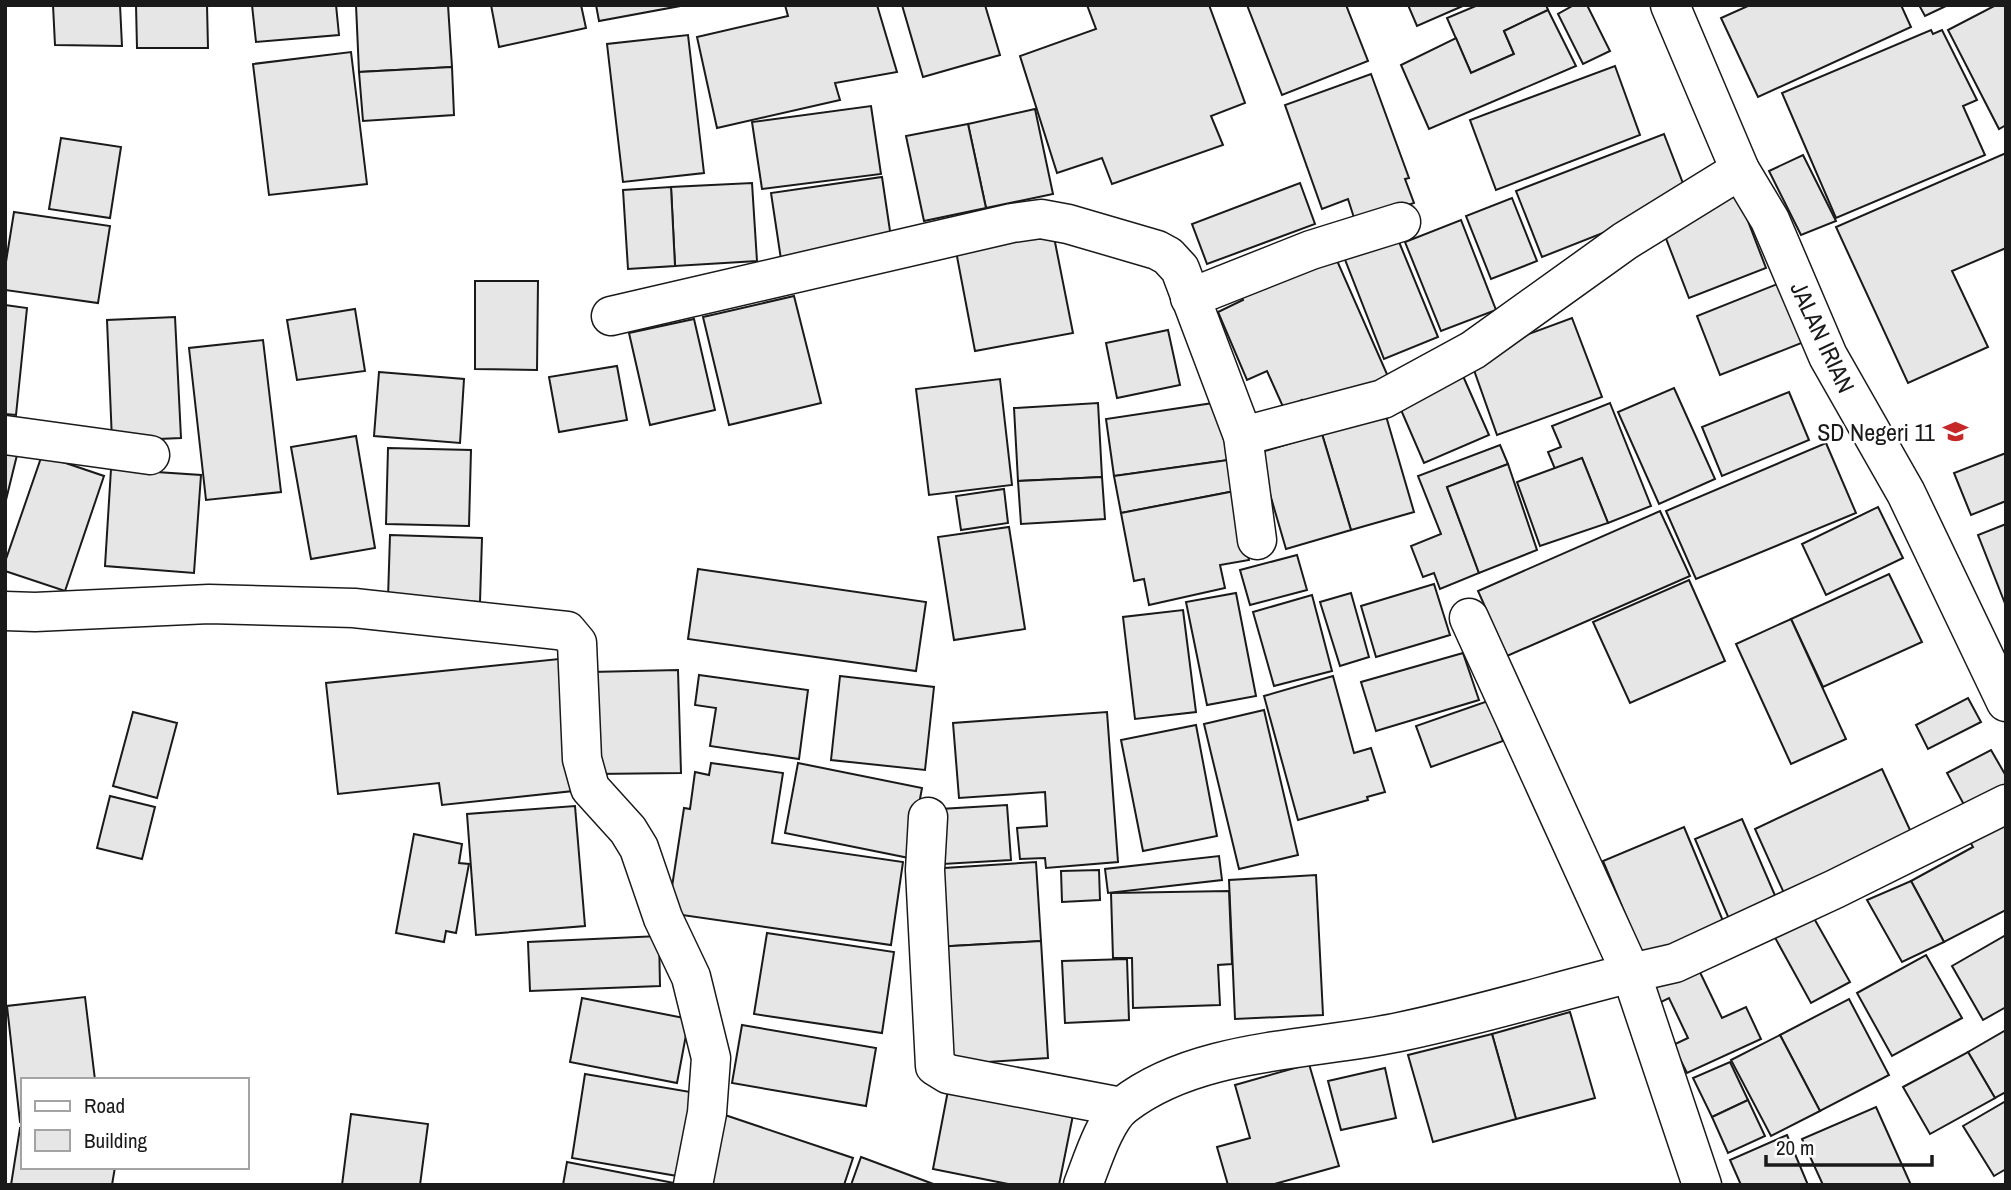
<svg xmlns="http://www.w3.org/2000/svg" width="2011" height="1190" viewBox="0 0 2011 1190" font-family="'Archivo Narrow',sans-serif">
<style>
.building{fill:#e6e6e6;stroke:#1a1a1a;stroke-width:2}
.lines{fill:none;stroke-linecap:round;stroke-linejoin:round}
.minor-casing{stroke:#1a1a1a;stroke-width:41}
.minor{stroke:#fff;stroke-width:38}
.labels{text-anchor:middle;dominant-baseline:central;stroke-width:5;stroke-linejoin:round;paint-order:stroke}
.street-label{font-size:24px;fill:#1a1a1a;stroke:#fff}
.poi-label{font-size:24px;fill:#1a1a1a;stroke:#fff;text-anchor:end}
</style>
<rect width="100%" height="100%" fill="#fff"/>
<!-- building -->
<g class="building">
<path d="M53,5H120L122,46L55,45Z"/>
<path d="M136,5H207L208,48H137Z"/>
<path d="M252,5H336L339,35L256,42Z"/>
<path d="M356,5H448L452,67L359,72Z"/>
<path d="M491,5H581L586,28L499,47Z"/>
<path d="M596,5H679L680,6L599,21Z"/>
<path d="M785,5H877L897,72L835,83L840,100L717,128L697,37L788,16Z"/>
<path d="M902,5H985L1000,55L923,77Z"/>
<path d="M1087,5H1209L1245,103L1211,116L1223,145L1112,184L1102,158L1057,173L1020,56L1096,29Z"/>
<path d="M1247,5H1346L1368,61L1282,95Z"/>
<path d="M1408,5H1465L1417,26Z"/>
<path d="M1478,5H1546L1548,10L1504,31L1514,54L1471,73L1447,18Z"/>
<path d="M1574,5H1587L1610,51L1583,64L1558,14Z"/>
<path d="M1750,5H1901L1911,27L1758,97L1721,18Z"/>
<path d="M1919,5H1948L1925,16Z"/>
<path d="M1996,5H2006V125L1999,129L1948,30Z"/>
<path d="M1548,10L1576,66L1429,129L1401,65L1456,38L1471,73L1514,54L1504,31Z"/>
<path d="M1931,30L1933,34L1942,30L1977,100L1963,106L1985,155L1836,218L1782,93Z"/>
<path d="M688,35L704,173L623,182L607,44Z"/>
<path d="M351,52L367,184L269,195L253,64Z"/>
<path d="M1615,66L1640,135L1496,190L1470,120Z"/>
<path d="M452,67L454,115L363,121L359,72Z"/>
<path d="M1371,74L1409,178L1405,179L1414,203L1356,224L1348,199L1322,209L1285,105Z"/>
<path d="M871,106L881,174L762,189L752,122Z"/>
<path d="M1035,109L1053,194L986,208L968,124Z"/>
<path d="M968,124L986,208L924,221L906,136Z"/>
<path d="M1664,134L1689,199L1542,257L1516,191Z"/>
<path d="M61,138L121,147L110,218L49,209Z"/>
<path d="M2006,153V248L1952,271L1988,347L1908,383L1836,227Z"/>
<path d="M1803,155L1836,221L1801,235L1769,171Z"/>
<path d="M882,177L893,251L782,266L771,193Z"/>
<path d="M752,183L757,261L675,266L671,187Z"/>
<path d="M1300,183L1315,224L1207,264L1192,224Z"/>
<path d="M671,187L675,266L628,269L623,190Z"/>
<path d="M1738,195L1766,268L1689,298L1660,223Z"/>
<path d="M1512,198L1537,261L1491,279L1466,216Z"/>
<path d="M14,212L110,226L98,303L5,290V268Z"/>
<path d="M1461,220L1496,310L1441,331L1405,242Z"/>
<path d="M1052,227L1073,333L975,351L955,246Z"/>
<path d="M1397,237L1438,337L1384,359L1344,257Z"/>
<path d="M1331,247L1390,381L1308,417L1302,400L1284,409L1267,371L1247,380L1218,312L1243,300L1238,287Z"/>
<path d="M475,281H538L537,370L475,369Z"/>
<path d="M1780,283L1804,342L1720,375L1697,316Z"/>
<path d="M794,296L821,403L729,425L703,317Z"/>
<path d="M5,305L27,308L16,415L5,414Z"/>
<path d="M355,309L365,371L297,380L287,320Z"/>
<path d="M175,317L181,438L112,441L107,320Z"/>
<path d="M1572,318L1602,397L1497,435L1469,356Z"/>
<path d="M694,319L715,410L650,425L629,333Z"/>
<path d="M1168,330L1180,385L1117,398L1106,343Z"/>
<path d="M263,340L281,492L206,500L189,348Z"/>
<path d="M617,366L627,420L559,432L549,377Z"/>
<path d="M379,372L464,379L460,443L374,436Z"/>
<path d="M1463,376L1489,435L1424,463L1398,403Z"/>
<path d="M1000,379L1012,485L929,495L916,389Z"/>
<path d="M1674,388L1715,479L1659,504L1618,412Z"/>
<path d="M1789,392L1809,440L1722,476L1702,427Z"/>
<path d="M1220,402L1228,460L1114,476L1106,419Z"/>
<path d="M1098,403L1102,477L1018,481L1014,408Z"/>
<path d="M1610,403L1651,506L1608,523L1582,458L1555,469L1548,452L1561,447L1552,426Z"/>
<path d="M1386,416L1414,512L1351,530L1322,434Z"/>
<path d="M1322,434L1351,530L1286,549L1258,453Z"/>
<path d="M356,436L375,548L311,559L291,447Z"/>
<path d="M1826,443L1856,513L1696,579L1666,511Z"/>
<path d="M1500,445L1508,464L1447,487L1479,573L1440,589L1434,573L1423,577L1411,546L1441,534L1418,476Z"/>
<path d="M388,448L471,450L469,526L386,524Z"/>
<path d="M5,453L17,455L5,504Z"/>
<path d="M2006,453V501L1971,515L1954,473Z"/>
<path d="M42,455L104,476L65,591L5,571V562Z"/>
<path d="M1582,458L1608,523L1540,546L1517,482Z"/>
<path d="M1228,460L1235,491L1121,513L1114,476Z"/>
<path d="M1508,464L1537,550L1479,573L1447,487Z"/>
<path d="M111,469L201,475L194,573L105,566Z"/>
<path d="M1102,477L1105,519L1021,524L1018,481Z"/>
<path d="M1004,489L1008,523L961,530L956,496Z"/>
<path d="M1235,491L1249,560L1220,565L1225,588L1149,605L1144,579L1134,581L1121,513Z"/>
<path d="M1878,507L1903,558L1826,595L1802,544Z"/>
<path d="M1660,511L1690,576L1507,656L1478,591Z"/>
<path d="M2006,524V606L1978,535Z"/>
<path d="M1009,527L1025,629L954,640L938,537Z"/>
<path d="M390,535L482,538L480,602L388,598Z"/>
<path d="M1297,555L1307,590L1250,605L1240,570Z"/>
<path d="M698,569L926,602L916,671L688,639Z"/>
<path d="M1889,574L1922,642L1823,687L1791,619Z"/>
<path d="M1689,580L1725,661L1630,703L1593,622Z"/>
<path d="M1434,584L1450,635L1376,657L1361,606Z"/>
<path d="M1236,593L1256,696L1207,705L1186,602Z"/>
<path d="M1351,593L1369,657L1340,666L1320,602Z"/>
<path d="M1312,595L1332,671L1274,686L1253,612Z"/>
<path d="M1183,610L1196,712L1135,719L1123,617Z"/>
<path d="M1791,619L1846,739L1791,764L1736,644Z"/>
<path d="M1463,653L1479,700L1376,731L1361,682Z"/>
<path d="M559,659L573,791L442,805L439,783L338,794L326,683Z"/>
<path d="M678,670L681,773L594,774L591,672Z"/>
<path d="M699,675L808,690L799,759L710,746L716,708L695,705Z"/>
<path d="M840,676L934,687L925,770L831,760Z"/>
<path d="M1333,676L1354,753L1371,748L1385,792L1367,797L1368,800L1298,820L1264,696Z"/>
<path d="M1968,698L1981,722L1928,749L1916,725Z"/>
<path d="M1488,701L1503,741L1431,767L1416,726Z"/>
<path d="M1264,710L1298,855L1239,869L1204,724Z"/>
<path d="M133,712L177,723L157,798L113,786Z"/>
<path d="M1107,712L1118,862L1046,868L1045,858L1020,859L1017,828L1047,826L1045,792L959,798L953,723Z"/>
<path d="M1196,725L1217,836L1143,851L1121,740Z"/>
<path d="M1991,750L2006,776V797L1970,816L1947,773Z"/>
<path d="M711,763L783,773L772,843L903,862L891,945L668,913L684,808L690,809L695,772L709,775Z"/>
<path d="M798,763L922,788L909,858L785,833Z"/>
<path d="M1882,769L1916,843L1788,902L1755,829Z"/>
<path d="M110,796L155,807L142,859L97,848Z"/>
<path d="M1007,805L1011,860L943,864L940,809Z"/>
<path d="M575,806L585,926L476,935L467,814Z"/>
<path d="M2006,811V910L1944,942L1911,881L1973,847L1965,833Z"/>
<path d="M1742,819L1780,907L1732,926L1695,839Z"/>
<path d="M1684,827L1728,933L1647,966L1603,861Z"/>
<path d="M414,834L462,844L459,863L469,864L456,933L446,931L444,942L396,933Z"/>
<path d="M1219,856L1222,880L1108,893L1105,869Z"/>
<path d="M1036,862L1041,941L934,947L929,869Z"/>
<path d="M1099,870L1100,900L1062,902L1061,871Z"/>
<path d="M1316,875L1323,1015L1235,1019L1229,880Z"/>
<path d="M1911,881L1944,942L1902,962L1867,900Z"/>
<path d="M1229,891L1232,964L1218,965L1220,1005L1133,1008L1132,958H1113L1111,893Z"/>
<path d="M1811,913L1850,982L1811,1003L1773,934Z"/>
<path d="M767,933L894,952L882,1033L754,1014Z"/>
<path d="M2006,935V1007L1983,1020L1952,966Z"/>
<path d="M659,936L660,986L530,991L528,942Z"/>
<path d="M1041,941L1048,1058L942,1065L934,947Z"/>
<path d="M1926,955L1962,1018L1892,1056L1857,993Z"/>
<path d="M1127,959L1129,1020L1065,1023L1062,961Z"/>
<path d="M1696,964L1722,1018L1746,1007L1761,1039L1687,1073L1673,1045L1688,1038L1669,998L1653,1006L1645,988Z"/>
<path d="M85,997L95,1080H23V1122H20L7,1006Z"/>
<path d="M582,998L689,1019L677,1083L570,1062Z"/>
<path d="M1849,999L1889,1075L1820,1111L1780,1035Z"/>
<path d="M1570,1012L1595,1098L1516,1119L1492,1034Z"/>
<path d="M742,1025L876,1048L866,1106L732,1083Z"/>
<path d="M2006,1030V1092L1995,1098L1968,1052Z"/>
<path d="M1492,1034L1516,1119L1433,1142L1408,1055Z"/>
<path d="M1780,1035L1820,1111L1771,1136L1731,1060Z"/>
<path d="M1968,1052L1995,1098L1930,1134L1903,1087Z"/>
<path d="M1730,1062L1748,1100L1712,1117L1693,1078Z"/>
<path d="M1309,1064L1339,1166L1271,1185H1228L1217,1147L1250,1138L1235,1085Z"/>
<path d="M1385,1068L1396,1118L1341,1130L1328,1081Z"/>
<path d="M585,1074L702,1094L689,1178L572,1158Z"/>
<path d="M950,1080L1075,1105L1059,1185H1013L933,1169Z"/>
<path d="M1748,1100L1765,1136L1728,1153L1712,1117Z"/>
<path d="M2006,1101V1169L1994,1176L1963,1126Z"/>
<path d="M1876,1107L1911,1185H1823L1802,1139Z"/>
<path d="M351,1114L428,1124L420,1185H342Z"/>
<path d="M722,1114L853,1158L844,1185H699Z"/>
<path d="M20,1128L23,1129V1167H115L112,1185H11Z"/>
<path d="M1787,1135L1808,1185H1741L1730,1160Z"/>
<path d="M861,1157L936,1185H851Z"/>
<path d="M567,1162L684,1185H563Z"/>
</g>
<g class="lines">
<defs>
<g id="minor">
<path d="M1670,5L1740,170L1770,220L1828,356L1906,493L2006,702"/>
<path d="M1190,298L1311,250L1401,222"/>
<path d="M611,316L1012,223L1041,219L1068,224L1157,250L1168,256L1180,269L1243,436L1257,540"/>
<path d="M5,435L150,455"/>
<path d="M1243,436L1383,399L1473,350L1625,241L1740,170"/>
<path d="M5,611L35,612L209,604L354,608L567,631L577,643L582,759L590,788L628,830L639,848L663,918L691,977L711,1058L707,1113L693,1185"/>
<path d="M928,817L925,870L935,1066L948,1074L1121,1107"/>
<path d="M1083,1185C1092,1162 1105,1119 1124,1105C1199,1047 1315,1051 1404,1031C1480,1015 1555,992 1631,973L1469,618"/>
<path d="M1702,1185L1631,973L1675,963L1835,889L2006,804"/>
</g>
</defs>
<!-- minor casing -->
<use href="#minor" class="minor-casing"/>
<!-- minor -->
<use href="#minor" class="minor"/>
</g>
<!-- icons -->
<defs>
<symbol id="school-bare" viewBox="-9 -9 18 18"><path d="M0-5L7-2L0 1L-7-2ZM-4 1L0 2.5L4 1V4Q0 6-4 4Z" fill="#c62828" stroke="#fff" stroke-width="2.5" paint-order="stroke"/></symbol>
</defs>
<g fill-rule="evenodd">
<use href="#school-bare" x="1938" y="414" width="35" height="35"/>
</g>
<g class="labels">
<!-- street labels -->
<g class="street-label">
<text transform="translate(1823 337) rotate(65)">JALAN IRIAN</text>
</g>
<!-- poi labels -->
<g class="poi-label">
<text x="1935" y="432">SD Negeri 11</text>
</g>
</g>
<!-- border -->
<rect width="2011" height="1190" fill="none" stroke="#1a1a1a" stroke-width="14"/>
<!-- legend -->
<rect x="21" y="1078" width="228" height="91" fill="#ffffff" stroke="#a3a3a3" stroke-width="2"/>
<rect x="35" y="1101" width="35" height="10" fill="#ffffff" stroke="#a3a3a3" stroke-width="2"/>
<text x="84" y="1113" font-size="21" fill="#1a1a1a">Road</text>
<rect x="35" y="1130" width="35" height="21" fill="#e6e6e6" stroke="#a3a3a3" stroke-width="2"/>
<text x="84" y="1148" font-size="21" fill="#1a1a1a">Building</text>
<!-- scale -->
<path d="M1766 1155v10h166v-10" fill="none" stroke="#1a1a1a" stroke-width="3.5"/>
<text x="1776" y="1155" font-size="21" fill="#1a1a1a" stroke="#ffffff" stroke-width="5" paint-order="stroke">20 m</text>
</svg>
